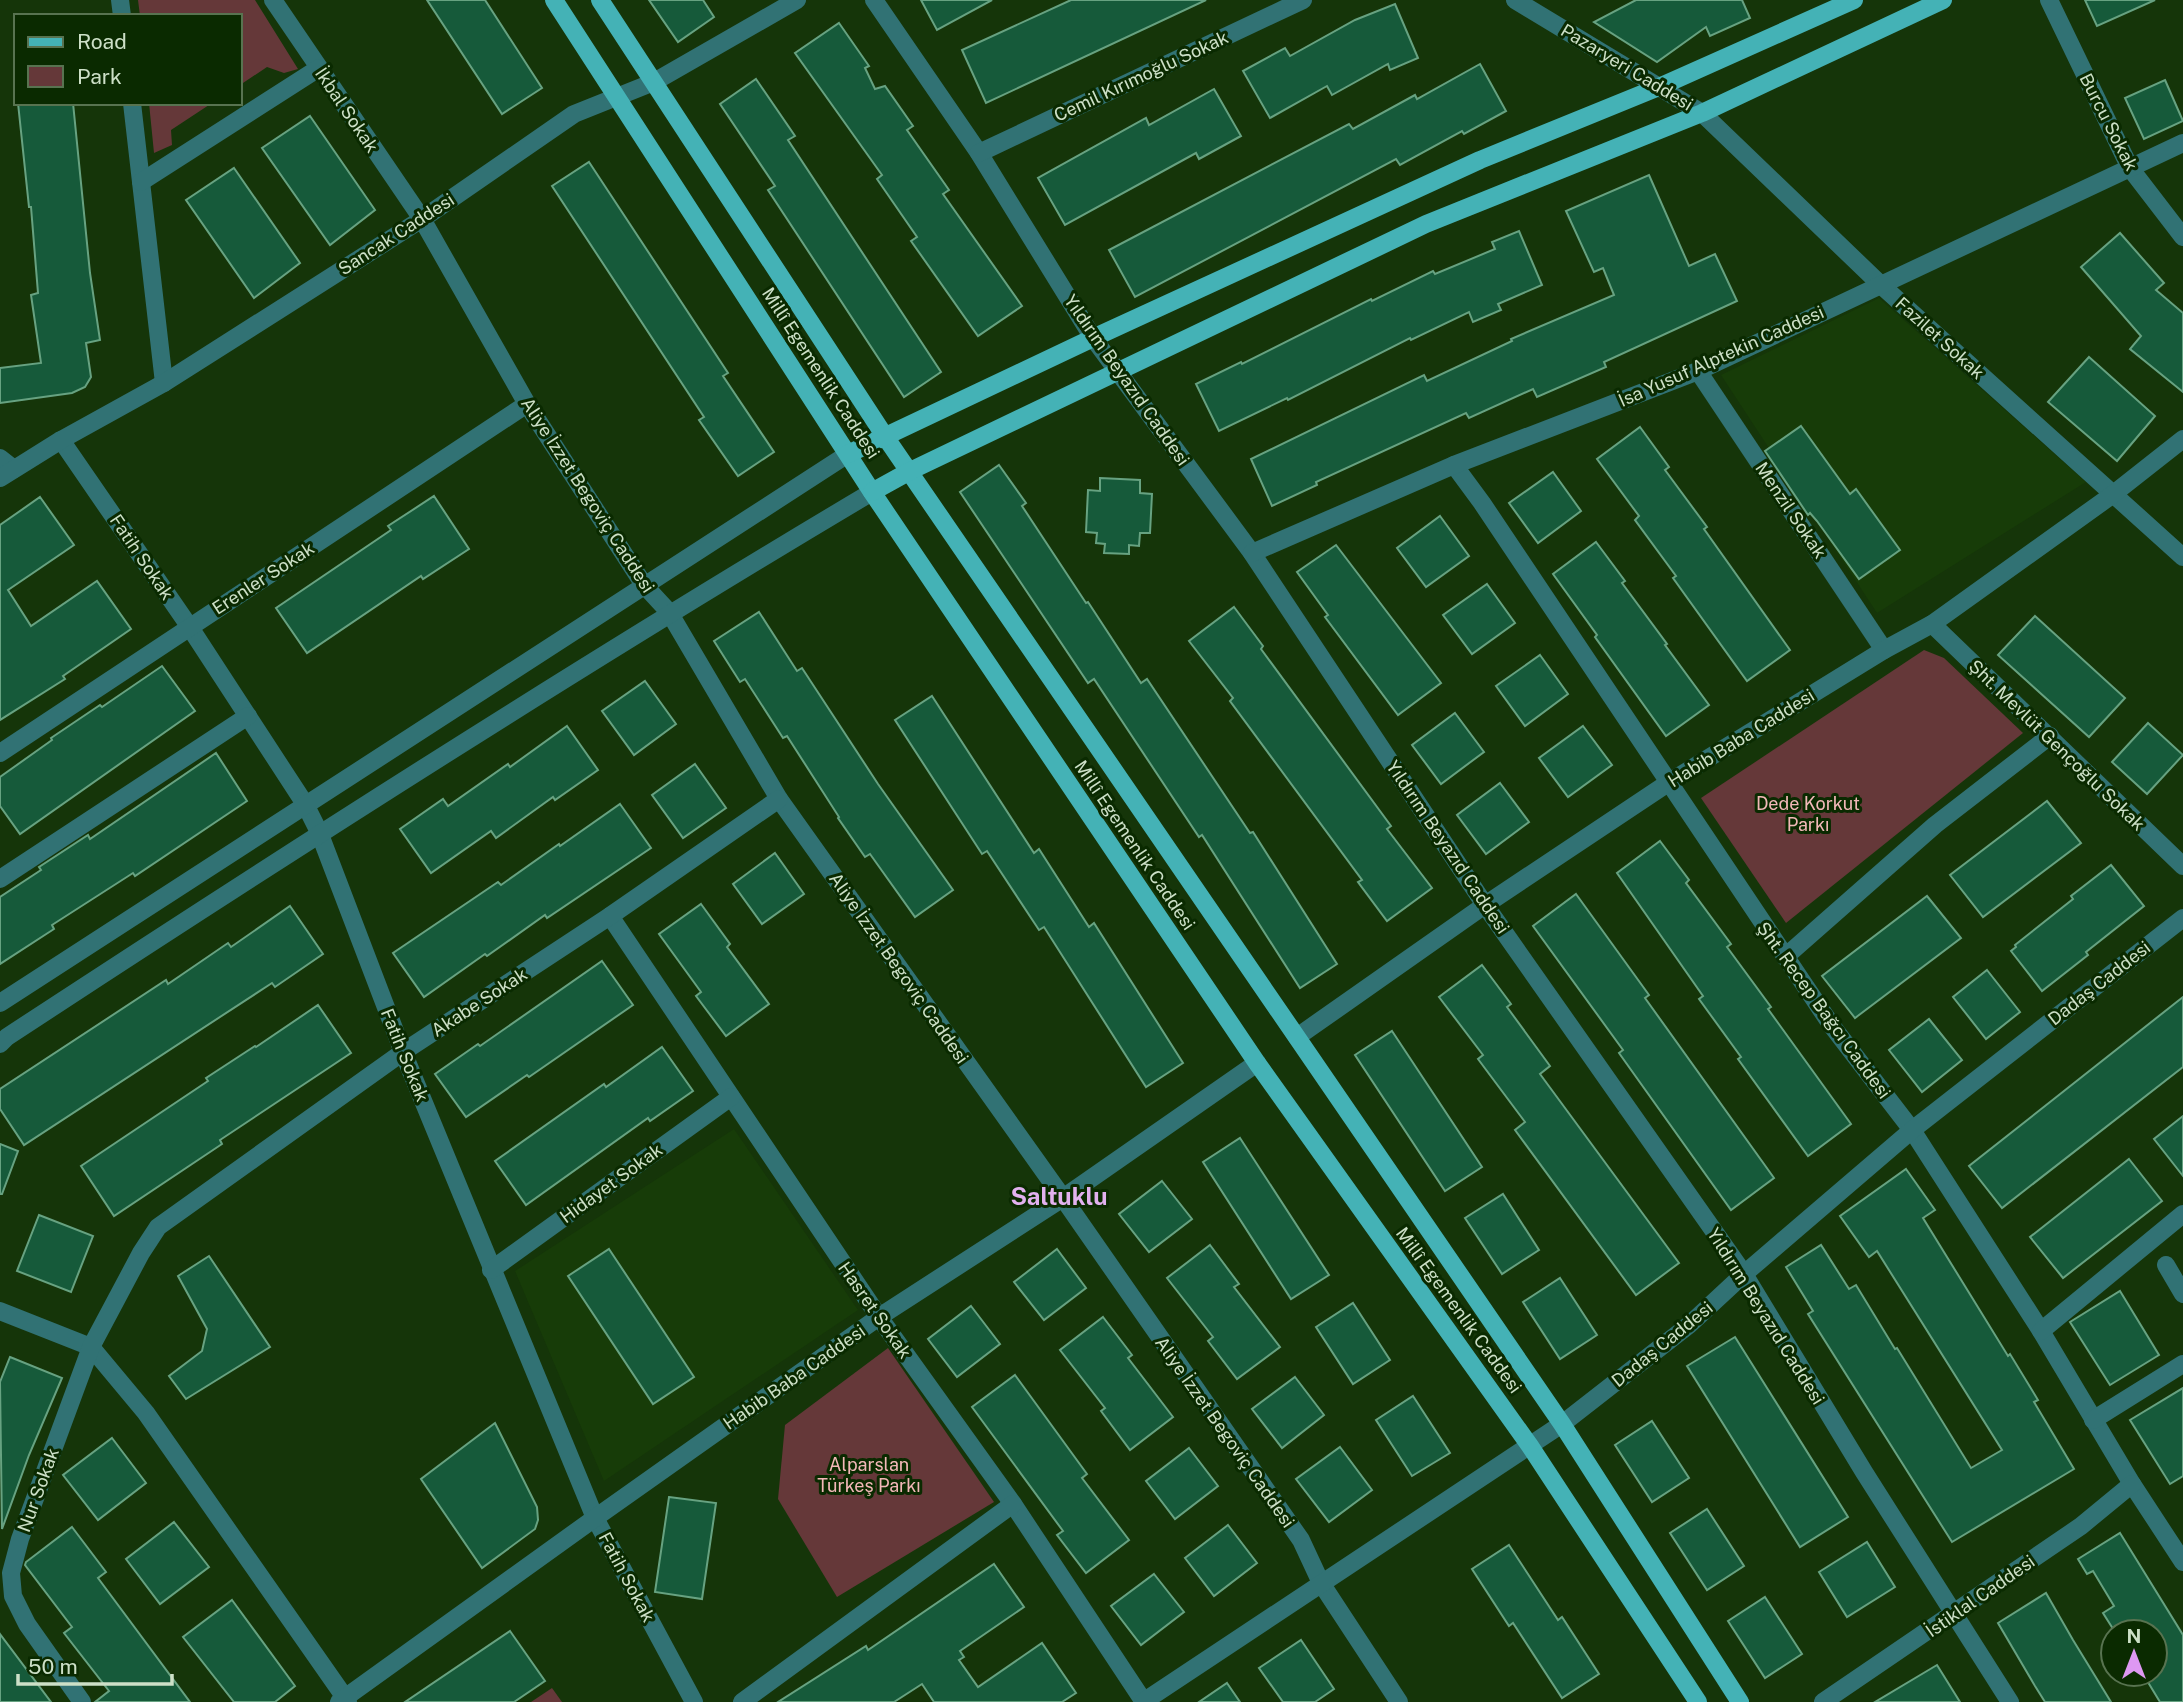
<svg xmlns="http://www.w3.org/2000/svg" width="2183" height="1702" viewBox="0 0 2183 1702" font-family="'Public Sans',sans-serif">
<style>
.built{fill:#173c08}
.green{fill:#653839}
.building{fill:#165a3a;stroke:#67a281;stroke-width:2}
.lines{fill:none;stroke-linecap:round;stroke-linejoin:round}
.minor{stroke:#317274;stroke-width:18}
.major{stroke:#44b2b6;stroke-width:18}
.labels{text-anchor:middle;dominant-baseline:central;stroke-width:6;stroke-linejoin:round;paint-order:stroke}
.street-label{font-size:18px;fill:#cde0c7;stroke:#0a2a00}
.park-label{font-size:18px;fill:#f3b8b8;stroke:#0a2a00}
.district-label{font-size:24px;font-weight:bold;fill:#e2b1ef;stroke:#0a2a00}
</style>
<rect width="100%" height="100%" fill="#153509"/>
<!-- built -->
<g class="built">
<path d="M1879,298L2086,482L1877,613L1721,375Z"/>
<path d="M734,1129L858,1310L604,1481L515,1271Z"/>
</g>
<!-- green -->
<g class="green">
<path d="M138,0H255L298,69L284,73L267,67L240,85V16H140Z"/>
<path d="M149,103H212L171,130L172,145L154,153Z"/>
<path d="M1924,650L1944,658L2023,733L1786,923L1701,798Z"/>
<path d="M888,1348L994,1502L837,1597L778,1499L785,1425Z"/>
<path d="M552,1688L562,1702H531Z"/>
</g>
<!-- building -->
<g class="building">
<path d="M427,0H485L542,88L502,114Z"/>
<path d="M649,0H703L714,17L678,42Z"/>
<path d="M921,0H992L937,30Z"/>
<path d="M1071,0H1206L986,103L962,50Z"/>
<path d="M1636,0H1742L1750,18L1710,36L1706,27L1657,62L1594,22Z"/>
<path d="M2085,0H2155L2097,26Z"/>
<path d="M1395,4L1418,58L1390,70L1388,64L1332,95L1327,86L1270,118L1243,71L1285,48L1290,56L1355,20Z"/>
<path d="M839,23L869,66L865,68L875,89L885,86L913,126L907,130L949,190L943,194L1022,306L978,336L911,241L917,237L877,179L882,175L795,53Z"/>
<path d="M1480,64L1506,111L1464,134L1462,131L1400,165L1396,159L1135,297L1109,250L1349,124L1353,129L1415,95L1417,99Z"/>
<path d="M756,79L795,136L788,140L941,372L904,397L768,190L775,186L720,104Z"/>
<path d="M2165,80L2183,121L2144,139L2125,98Z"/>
<path d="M1214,89L1241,136L1199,159L1196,153L1065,225L1038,178L1146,118L1149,125Z"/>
<path d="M18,103H73L90,273L100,340L86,343L91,377L85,387L72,393L0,403V368L41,363L31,295L38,293L31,207H29Z"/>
<path d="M310,116L375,210L330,245L262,148Z"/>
<path d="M589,162L728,373L723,376L774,452L738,476L699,420L704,417L552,186Z"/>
<path d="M234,168L300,263L254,298L186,200Z"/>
<path d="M1649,175L1689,266L1715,254L1737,301L1604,362L1606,367L1537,397L1533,389L1469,418L1466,413L1316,482L1317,485L1272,506L1251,459L1424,375L1427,381L1512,341L1511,339L1614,295L1603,268L1594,272L1566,211Z"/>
<path d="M1519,231L1542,285L1498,304L1501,310L1473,322L1469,312L1411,340L1410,338L1288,400L1287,398L1219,431L1196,384L1241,362L1242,364L1371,299L1372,301L1433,271L1435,274L1495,249L1492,242Z"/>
<path d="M2120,233L2164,283L2156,290L2183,313V392L2130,349L2141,336L2081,267Z"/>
<path d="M2089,357L2155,416L2117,461L2048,402Z"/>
<path d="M1801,426L1850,494L1856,489L1900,550L1859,579L1817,521L1810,513L1808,515L1765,451Z"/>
<path d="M1640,427L1669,467L1665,470L1707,527L1704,529L1790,650L1747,681L1673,578L1676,576L1635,520L1639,516L1597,459Z"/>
<path d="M999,465L1026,503L1022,506L1086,603L1088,602L1141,683L1147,679L1250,833L1253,832L1337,964L1300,988L1202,835L1199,837L1094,679L1088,683L960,492Z"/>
<path d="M1553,472L1581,511L1538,543L1509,503Z"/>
<path d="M1100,478L1140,480V493L1152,494L1150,533H1140L1139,546L1129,545V554L1104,553L1105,544L1096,543L1097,533L1086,532L1088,490L1100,491Z"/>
<path d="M434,496L469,549L423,579L421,576L307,653L276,608L391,530L388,526Z"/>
<path d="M40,497L74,545L8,590L31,626L97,581L131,629L63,676L65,679L0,720V525Z"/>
<path d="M1440,516L1469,556L1426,587L1397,548Z"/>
<path d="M1596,542L1625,581L1622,583L1667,644L1665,645L1709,705L1666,736L1595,637L1597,635L1553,574Z"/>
<path d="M1336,545L1441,683L1398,715L1325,617L1328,615L1297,572Z"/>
<path d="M1487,584L1515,623L1472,654L1443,615Z"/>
<path d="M1234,607L1263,646L1261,649L1391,826L1387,829L1432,888L1387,921L1358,882L1362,880L1230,701L1233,698L1189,641Z"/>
<path d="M759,612L797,671L802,668L878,784L953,890L915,917L870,854L865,857L838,818L839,817L787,736L783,738L745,679L740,682L714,641Z"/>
<path d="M2035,616L2125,698L2089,737L1998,655Z"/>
<path d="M1540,655L1568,694L1525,726L1496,686Z"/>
<path d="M162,666L195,711L20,834L0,806V777L52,740L51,738L100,705L102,707Z"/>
<path d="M645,681L676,724L634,755L602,711Z"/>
<path d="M932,696L1034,853L1039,849L1089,927L1094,923L1183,1063L1146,1087L1044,927L1039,930L987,851L982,854L895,720Z"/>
<path d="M1455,713L1484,752L1441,784L1412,745Z"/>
<path d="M2148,723L2183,755L2147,794L2112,762Z"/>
<path d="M567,726L598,770L555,800L553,797L496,838L491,831L431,873L400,829L443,799L448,806L508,764L510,767Z"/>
<path d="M1583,726L1612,765L1568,797L1539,758Z"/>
<path d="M216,753L247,801L135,876L133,873L52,925L54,929L0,964V897L41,870L39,867L88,835L90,839Z"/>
<path d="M695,764L726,808L683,838L652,795Z"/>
<path d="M1500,783L1529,822L1486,854L1457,815Z"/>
<path d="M2047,801L2081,843L1983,917L1950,875Z"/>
<path d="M620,804L651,848L547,918L545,915L487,956L485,954L424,997L393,953L498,882L501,885L559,844L560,846Z"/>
<path d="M1660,841L1689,880L1686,883L1731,944L1727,947L1771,1007L1768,1009L1851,1124L1808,1156L1738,1059L1741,1057L1699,999L1703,996L1617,873Z"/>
<path d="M775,853L804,894L762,924L733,884Z"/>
<path d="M2111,865L2144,906L2086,952L2088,955L2042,991L2011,951L2016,947L2015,945L2073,899L2071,896Z"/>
<path d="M1576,894L1649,995L1645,998L1774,1178L1731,1210L1619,1053L1623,1050L1533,926Z"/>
<path d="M1927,896L1961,938L1855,1018L1822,976Z"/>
<path d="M701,904L730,944L727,947L769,1004L726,1036L696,996L701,992L659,934Z"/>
<path d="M290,906L323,954L275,987L272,983L24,1145L0,1109V1089L166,980L168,984L228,943L231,947Z"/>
<path d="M602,961L633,1005L529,1077L527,1075L466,1117L435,1074L478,1044L480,1046Z"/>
<path d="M1482,965L1511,1004L1507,1007L1550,1066L1540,1074L1679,1263L1636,1295L1515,1130L1525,1122L1478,1059L1483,1055L1439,997Z"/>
<path d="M1987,970L2020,1012L1986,1039L1953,997Z"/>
<path d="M2183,997V1067L2002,1208L1969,1166Z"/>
<path d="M318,1005L351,1053L220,1140L222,1144L114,1216L81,1166L208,1081L206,1078L255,1046L256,1047Z"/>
<path d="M1929,1019L1962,1060L1922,1092L1889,1050Z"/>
<path d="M1392,1031L1482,1167L1445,1191L1355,1055Z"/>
<path d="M662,1047L693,1091L650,1121L648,1118L526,1205L495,1161L604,1084L606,1087Z"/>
<path d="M2183,1116V1176L2154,1139Z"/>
<path d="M1240,1138L1329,1275L1291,1299L1203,1162Z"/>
<path d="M0,1144L18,1151L2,1194H0Z"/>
<path d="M2129,1159L2162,1201L2063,1278L2030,1237Z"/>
<path d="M1906,1169L1935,1210L1923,1218L2008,1356L2010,1354L2038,1400L2034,1402L2074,1469L1952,1542L1808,1314L1813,1311L1786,1267L1821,1245L1849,1289L1856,1285L1895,1349L1897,1348L1971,1468L2002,1450L1877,1251L1869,1257L1840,1216Z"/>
<path d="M1162,1181L1192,1219L1149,1252L1119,1214Z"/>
<path d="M1503,1194L1539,1250L1502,1274L1465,1218Z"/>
<path d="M39,1215L93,1236L71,1292L17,1271Z"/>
<path d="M1210,1245L1239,1284L1234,1287L1280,1347L1237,1379L1208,1341L1213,1337L1167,1278Z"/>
<path d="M609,1249L694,1377L653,1404L568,1276Z"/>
<path d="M1057,1249L1086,1288L1044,1320L1014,1282Z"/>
<path d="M209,1256L270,1347L186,1399L169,1376L202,1351L207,1329L178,1276Z"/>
<path d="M1560,1278L1597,1335L1560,1359L1523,1302Z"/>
<path d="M2120,1291L2159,1355L2110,1385L2070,1322Z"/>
<path d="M1353,1303L1390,1360L1353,1384L1316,1327Z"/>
<path d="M971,1306L1000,1344L957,1377L928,1339Z"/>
<path d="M1103,1317L1132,1355L1128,1358L1173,1417L1130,1450L1101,1411L1105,1408L1060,1350Z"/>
<path d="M1735,1337L1848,1517L1800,1547L1687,1366Z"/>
<path d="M10,1357L62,1378L29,1455L2,1529L0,1382Z"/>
<path d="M1015,1375L1087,1474L1082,1478L1129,1540L1086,1573L1057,1535L1063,1531L972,1407Z"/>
<path d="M1295,1377L1324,1415L1282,1448L1252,1409Z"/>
<path d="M2183,1388V1476L2170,1484L2130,1420Z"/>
<path d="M1413,1396L1450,1453L1412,1476L1376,1420Z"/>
<path d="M1652,1421L1689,1478L1652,1502L1615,1445Z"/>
<path d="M495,1423L537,1507L538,1520L535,1529L482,1568L421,1479Z"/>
<path d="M112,1438L146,1483L98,1520L63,1475Z"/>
<path d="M1340,1447L1372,1490L1329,1522L1296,1479Z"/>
<path d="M1189,1448L1218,1486L1175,1519L1146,1481Z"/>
<path d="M669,1497L716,1503L702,1599L655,1592Z"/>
<path d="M1707,1509L1744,1566L1707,1590L1670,1533Z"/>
<path d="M174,1522L209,1567L160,1604L126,1559Z"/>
<path d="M1228,1525L1257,1563L1214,1596L1185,1558Z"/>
<path d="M72,1527L106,1572L98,1578L190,1702H95L109,1691L64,1633L72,1627L25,1565L26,1562Z"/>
<path d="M2120,1533L2183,1635V1702H2160L2143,1674H2155V1632H2115L2103,1613L2114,1606L2093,1571L2087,1574L2078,1559Z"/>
<path d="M1867,1542L1895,1587L1847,1617L1819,1572Z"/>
<path d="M1509,1545L1558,1620L1562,1617L1599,1674L1562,1698L1513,1623L1509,1626L1472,1569Z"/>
<path d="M994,1564L1024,1607L960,1651L964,1657L959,1660L978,1687L1042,1643L1076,1693L1062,1702H934L922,1684L894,1702H778L866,1646L868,1650Z"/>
<path d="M1154,1574L1184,1612L1141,1645L1111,1606Z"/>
<path d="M2046,1593L2073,1640L2111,1702H2045L2035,1686L1998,1623Z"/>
<path d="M1765,1597L1802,1654L1765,1678L1728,1621Z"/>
<path d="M232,1600L295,1686L275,1702H234L183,1637Z"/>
<path d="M510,1631L545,1681L514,1702H405Z"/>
<path d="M0,1634L51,1702H0Z"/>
<path d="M1301,1640L1334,1689L1315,1702H1283L1259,1668Z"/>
<path d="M1937,1665L1960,1702H1875Z"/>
<path d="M1227,1683L1240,1702H1199Z"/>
</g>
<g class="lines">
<!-- minor -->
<g class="minor">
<path d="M120,0L122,16"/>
<path d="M273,0L422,219L527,404L644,585L669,612L779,799L1063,1198L1301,1540L1321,1583L1399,1702"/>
<path d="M874,0L979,153L1093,338L1252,553L1485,905L1744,1274L1864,1472L2010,1702"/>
<path d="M1515,0L1702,113L1881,285L2183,557"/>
<path d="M2049,0L2130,168L2183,237"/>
<path d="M132,103L164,383"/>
<path d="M979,153L1303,0"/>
<path d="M141,182L319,68"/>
<path d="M1698,371L1884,650"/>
<path d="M61,440L189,626L305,804L319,832L403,1052L595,1518L694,1702"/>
<path d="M0,458L14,469"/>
<path d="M1454,465L1482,503L1832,1026L1912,1130L2041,1331L2132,1484L2183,1562"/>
<path d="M0,478L61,440L164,383L422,219L574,114L654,82L797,0"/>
<path d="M1252,553L1454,465L1698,371L2183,143"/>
<path d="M1932,624L2183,866"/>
<path d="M0,753L527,404"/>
<path d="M0,879L248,716"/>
<path d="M610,916L879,1317L1013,1504L1144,1702"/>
<path d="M1785,957L1935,825L2050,736"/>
<path d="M0,1003L848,454"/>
<path d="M1297,1037L1485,905L1668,783L1884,650L1932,624L2112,495L2183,439"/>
<path d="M0,1044L7,1037C292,850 579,666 872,492"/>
<path d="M2166,1265L2183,1294"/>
<path d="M491,1270L731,1097"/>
<path d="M0,1311L91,1347L146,1413L348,1702"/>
<path d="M2041,1331L2183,1214"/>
<path d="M2093,1420L2183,1364"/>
<path d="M82,1702L27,1624L13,1596L11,1573L20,1539L91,1347L141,1253L158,1227L403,1052L610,916L779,799"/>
<path d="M339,1702L595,1518L879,1317L1063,1198L1257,1063"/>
<path d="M742,1702L1013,1504"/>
<path d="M1143,1702L1562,1424L1689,1325L1744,1274L1912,1130L2183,918"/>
<path d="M1823,1702L2081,1526L2132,1484"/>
</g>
<!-- major -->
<g class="major">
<path d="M554,0L872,492L1257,1063L1530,1446L1698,1702"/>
<path d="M600,0L884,435L1562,1424L1740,1702"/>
<path d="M848,454L1093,338L1480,160L1659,87L1854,0"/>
<path d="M872,492L910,471L1426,224L1702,113L1943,0"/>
</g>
</g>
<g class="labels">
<!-- street labels -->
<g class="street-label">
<text transform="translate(1627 67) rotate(31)">Pazaryeri Caddesi</text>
<text transform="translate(1141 76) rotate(-25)">Cemil Kırımoğlu Sokak</text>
<text transform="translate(347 110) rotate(56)">İkbal Sokak</text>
<text transform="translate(2109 122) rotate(63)">Burcu Sokak</text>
<text transform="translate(396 234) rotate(-33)">Sancak Caddesi</text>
<text transform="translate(1940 338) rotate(42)">Fazilet Sokak</text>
<text transform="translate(1721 356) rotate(-24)">İsa Yusuf Alptekin Caddesi</text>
<text transform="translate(821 373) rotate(57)">Millî Egemenlik Caddesi</text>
<text transform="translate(1127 380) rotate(55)">Yıldırım Beyazıd Caddesi</text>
<text transform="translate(588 495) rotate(57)">Aliye İzzet Begoviç Caddesi</text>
<text transform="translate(1791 510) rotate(56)">Menzil Sokak</text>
<text transform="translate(142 557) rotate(56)">Fatih Sokak</text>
<text transform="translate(263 578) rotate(-33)">Erenler Sokak</text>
<text transform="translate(1741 738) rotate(-32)">Habib Baba Caddesi</text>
<text transform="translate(2057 745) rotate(44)">Şht. Mevlüt Gençoğlu Sokak</text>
<text transform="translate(1135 845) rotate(56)">Millî Egemenlik Caddesi</text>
<text transform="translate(1448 847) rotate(56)">Yıldırım Beyazıd Caddesi</text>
<text transform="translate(899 968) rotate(55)">Aliye İzzet Begoviç Caddesi</text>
<text transform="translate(2099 983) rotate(-38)">Dadaş Caddesi</text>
<text transform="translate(479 1002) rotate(-33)">Akabe Sokak</text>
<text transform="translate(1824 1010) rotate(54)">Şht. Recep Bağcı Caddesi</text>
<text transform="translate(405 1055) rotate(68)">Fatih Sokak</text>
<text transform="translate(611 1183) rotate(-36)">Hidayet Sokak</text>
<text transform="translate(875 1310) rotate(55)">Hasret Sokak</text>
<text transform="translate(1459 1310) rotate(54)">Millî Egemenlik Caddesi</text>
<text transform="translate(1766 1316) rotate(58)">Yıldırım Beyazıd Caddesi</text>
<text transform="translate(1662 1344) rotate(-39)">Dadaş Caddesi</text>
<text transform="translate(794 1377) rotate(-35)">Habib Baba Caddesi</text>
<text transform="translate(1225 1432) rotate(55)">Aliye İzzet Begoviç Caddesi</text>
<text transform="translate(38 1490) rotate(-70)">Nur Sokak</text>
<text transform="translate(627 1577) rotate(62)">Fatih Sokak</text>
<text transform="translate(1980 1596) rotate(-35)">İstiklal Caddesi</text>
</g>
<!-- park labels -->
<g class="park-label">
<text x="1808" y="803">Dede Korkut<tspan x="1808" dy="21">Parkı</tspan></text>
<text x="869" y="1464">Alparslan<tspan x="869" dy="21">Türkeş Parkı</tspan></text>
</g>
<!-- district labels -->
<g class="district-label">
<text x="1059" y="1196">Saltuklu</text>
</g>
</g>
<!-- legend -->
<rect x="14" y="14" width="228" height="91" fill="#0a2a00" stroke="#587350" stroke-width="2"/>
<rect x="28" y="37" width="35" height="10" fill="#44b2b6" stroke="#587350" stroke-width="2"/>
<text x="77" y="49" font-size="21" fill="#cde0c7">Road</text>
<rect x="28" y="66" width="35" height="21" fill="#653839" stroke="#587350" stroke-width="2"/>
<text x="77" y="84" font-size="21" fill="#cde0c7">Park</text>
<!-- north arrow -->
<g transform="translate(2134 1653)"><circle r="33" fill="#0a2a00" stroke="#587350" stroke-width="2"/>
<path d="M0-5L12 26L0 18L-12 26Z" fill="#de98f2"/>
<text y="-10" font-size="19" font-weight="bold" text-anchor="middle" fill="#cde0c7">N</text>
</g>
<!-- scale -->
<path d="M18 1674v10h154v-10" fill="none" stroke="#cde0c7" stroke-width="3.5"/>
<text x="28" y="1674" font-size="21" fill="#cde0c7" stroke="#0a2a00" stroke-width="5" paint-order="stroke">50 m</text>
</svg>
